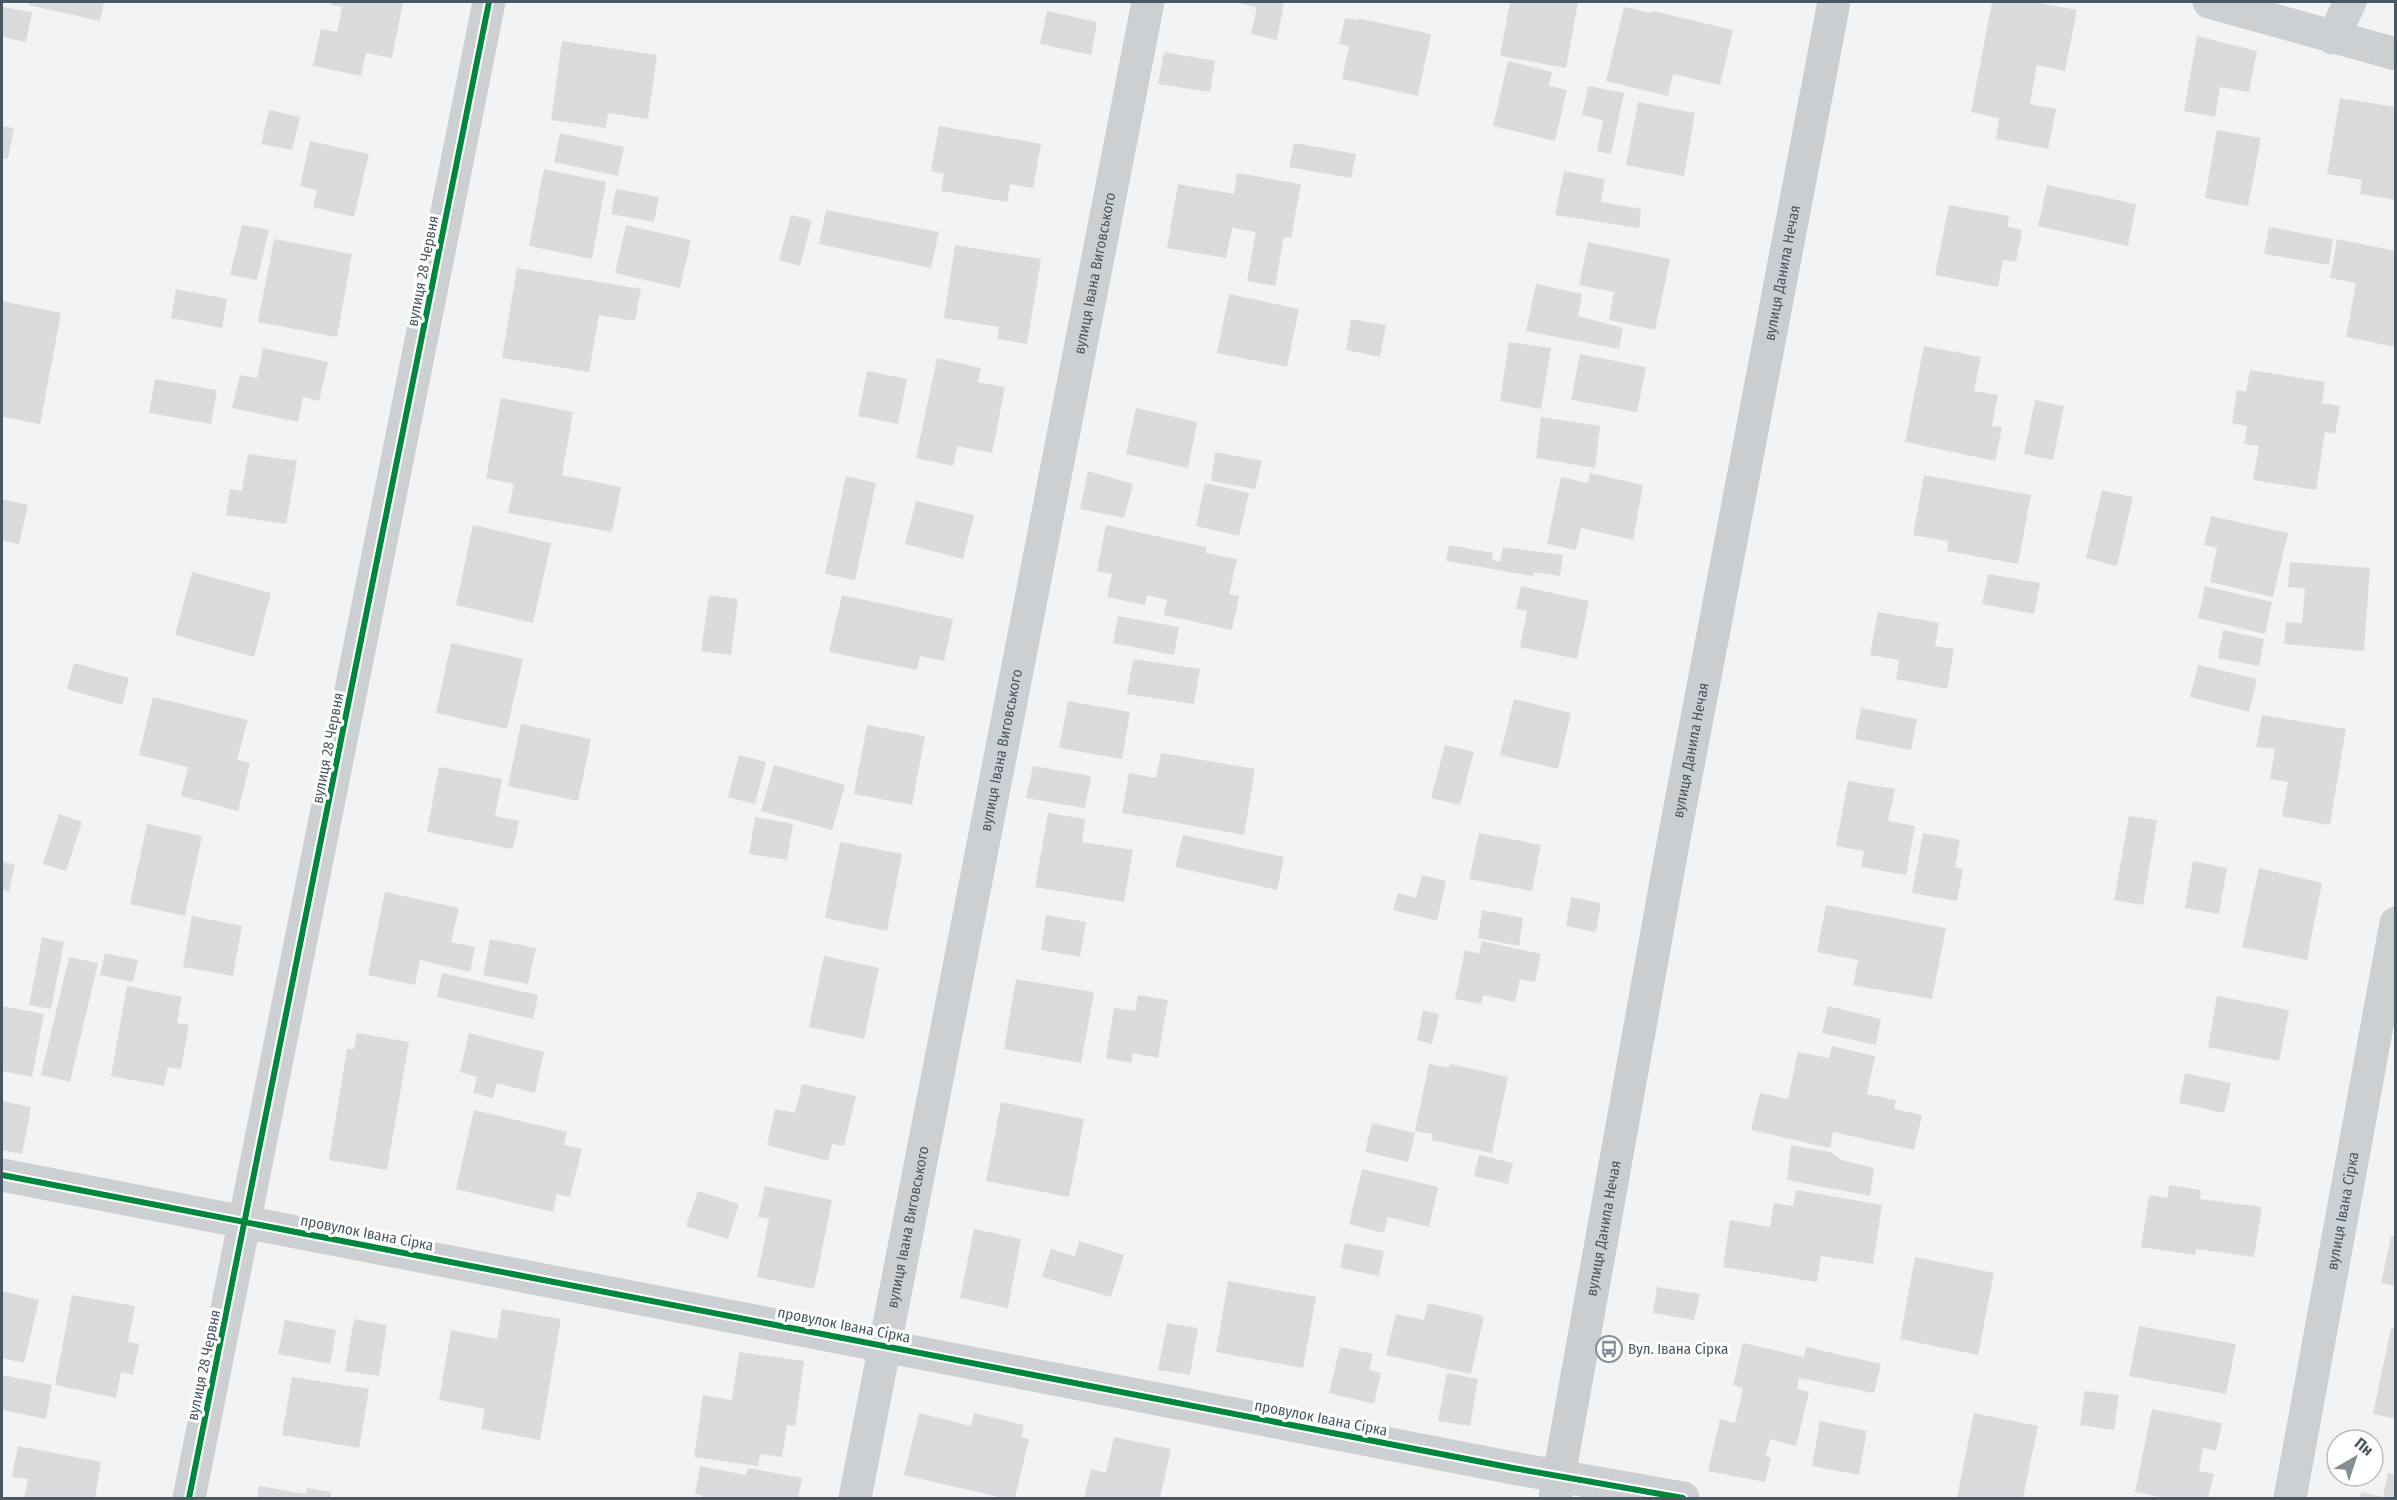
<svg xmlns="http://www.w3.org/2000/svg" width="2397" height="1500" viewBox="0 0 2397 1500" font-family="'Fira Sans Condensed',sans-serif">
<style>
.building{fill:#dadbdc}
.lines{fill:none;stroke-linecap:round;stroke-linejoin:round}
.minor{stroke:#cdd0d3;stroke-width:33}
.major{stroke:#caced1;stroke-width:33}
.cycleway-casing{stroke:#fff;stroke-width:10}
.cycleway{stroke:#00873e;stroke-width:6}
.labels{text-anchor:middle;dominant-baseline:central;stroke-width:6;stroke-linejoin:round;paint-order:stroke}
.street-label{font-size:15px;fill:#485862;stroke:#fff}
.poi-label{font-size:15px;fill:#485862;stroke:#fff;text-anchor:start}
</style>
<rect width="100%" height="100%" fill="#f4f3f3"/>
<!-- building -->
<g class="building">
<path d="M30,2H104L100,21L29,5Z"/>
<path d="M332,2H403L392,58L366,53L361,76L313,66L321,29L337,32L342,7L331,5Z"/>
<path d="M1234,2H1284L1277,40L1251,34L1257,7Z"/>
<path d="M1510,2H1578L1566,68L1500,56Z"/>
<path d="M1992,2H2034L2077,10L2065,71L2037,65L2030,104L2056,109L2048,149L1996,139L1999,118L1971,112Z"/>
<path d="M2,7L32,12L26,42L2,37Z"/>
<path d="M1624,7L1652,13L1653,11L1733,30L1720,85L1673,74L1668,96L1606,81Z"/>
<path d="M1047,11L1097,22L1091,55L1040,44Z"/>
<path d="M1345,18L1358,20V18L1431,34L1418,96L1342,79L1349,46L1339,44Z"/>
<path d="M2197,36L2257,51L2249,92L2220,87L2215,117L2184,111Z"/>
<path d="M562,41L657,55L648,119L608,113L606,128L551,120Z"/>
<path d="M1164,52L1215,61L1210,92L1158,84Z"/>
<path d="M1508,61L1552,72L1549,86L1567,90L1555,141L1493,126Z"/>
<path d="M1588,86L1624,93L1611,154L1597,151L1603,120L1582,115Z"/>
<path d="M2340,98L2396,107V200L2360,194L2362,180L2327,174Z"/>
<path d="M1638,102L1695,113L1684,176L1626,165Z"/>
<path d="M269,110L300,117L292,150L261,144Z"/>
<path d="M2,126L14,128L8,159L2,158Z"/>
<path d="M939,126L1041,144L1033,188L1010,184L1007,202L941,191L944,174L931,171Z"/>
<path d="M2217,130L2261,138L2248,206L2205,198Z"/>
<path d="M560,133L624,147L618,176L554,162Z"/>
<path d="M310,141L369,154L354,217L313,207L317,190L300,186Z"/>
<path d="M1294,143L1356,154L1351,178L1289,167Z"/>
<path d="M544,169L606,182L592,259L529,246Z"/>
<path d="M1564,171L1605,179L1601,202L1641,209L1639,228L1555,215Z"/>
<path d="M1237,173L1301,184L1291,238L1284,237L1275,286L1247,281L1256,232L1232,228L1226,258L1167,248L1178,184L1234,194Z"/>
<path d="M2047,185L2136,204L2128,246L2038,226Z"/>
<path d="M616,189L659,197L654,222L611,214Z"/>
<path d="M1949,205L2009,216L2007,226L2022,230L2016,262L2003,260L1998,287L1935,275Z"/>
<path d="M826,210L939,232L931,268L819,244Z"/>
<path d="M791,215L812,220L800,266L779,260Z"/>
<path d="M242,225L269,230L257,280L230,275Z"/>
<path d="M626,225L691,240L680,288L615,273Z"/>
<path d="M2269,227L2333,239L2329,265L2264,254Z"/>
<path d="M274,239L352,254L337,337L258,322Z"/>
<path d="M2337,239L2396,251V347L2346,337L2356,283L2330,278Z"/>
<path d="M1588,242L1670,259L1655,330L1609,320L1614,292L1579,285Z"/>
<path d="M955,245L1041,259L1027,344L997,339L999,327L944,318Z"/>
<path d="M517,268L641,289L635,321L599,315L589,372L502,358Z"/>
<path d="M1536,284L1582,294L1578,316L1623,328L1619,349L1526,331Z"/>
<path d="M176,289L227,299L222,328L171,318Z"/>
<path d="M1229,294L1299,309L1287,367L1217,353Z"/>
<path d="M2,301L61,313L40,424L2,417Z"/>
<path d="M1351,319L1386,325L1380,357L1346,350Z"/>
<path d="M1509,342L1551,348L1541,409L1500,401Z"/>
<path d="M1924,346L1981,357L1974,391L1998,395L1992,426L2002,427L1995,461L1905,442Z"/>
<path d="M263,348L328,362L319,401L303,397L298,422L232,408L240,375L257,378Z"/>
<path d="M1580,354L1646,367L1637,412L1571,400Z"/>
<path d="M937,358L981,368L978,382L1005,387L992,453L957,446L953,466L916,458Z"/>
<path d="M2250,370L2325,382L2322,403L2340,406L2335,434L2325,432L2316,490L2253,480L2259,446L2244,444L2247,426L2232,423L2237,390L2246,392Z"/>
<path d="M867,371L907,379L898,424L858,416Z"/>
<path d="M155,379L217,390L211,424L149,413Z"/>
<path d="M501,398L573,412L562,475L621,487L612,532L508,513L514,484L486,478Z"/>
<path d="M2035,400L2064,406L2053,460L2024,454Z"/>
<path d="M1136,408L1197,422L1188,468L1126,454Z"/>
<path d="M1541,417L1600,426L1595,468L1536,458Z"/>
<path d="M1215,452L1262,461L1255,489L1211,481Z"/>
<path d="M248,454L297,461L286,524L226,515L230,489L242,491Z"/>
<path d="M1088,471L1133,484L1124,518L1080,509Z"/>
<path d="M1590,473L1643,485L1633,540L1581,528L1576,550L1547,544L1561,477L1588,483Z"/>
<path d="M1924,475L2031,495L2018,564L1947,551L1948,541L1913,535Z"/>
<path d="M846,476L876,483L855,580L825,574Z"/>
<path d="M1205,483L1249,493L1239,536L1196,526Z"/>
<path d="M2102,490L2133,497L2117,566L2086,558Z"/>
<path d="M2,499L28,505L19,544L2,540Z"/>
<path d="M916,501L974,515L963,559L905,544Z"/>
<path d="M2211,516L2288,533L2273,597L2210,582L2217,548L2204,545Z"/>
<path d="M473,525L551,543L533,623L456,605Z"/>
<path d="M1106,525L1206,547V553L1237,559L1229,594L1239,596L1232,630L1164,615L1167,600L1147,595L1145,605L1107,597L1112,574L1097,571Z"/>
<path d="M1449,545L1493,553L1492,560L1500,562L1503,547L1563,555L1560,576L1534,572L1533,576L1446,561Z"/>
<path d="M2290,562L2370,568L2364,651L2284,644L2286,622L2302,623L2305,588L2288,587Z"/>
<path d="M192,572L271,593L254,657L175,635Z"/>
<path d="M1988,574L2040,583L2034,614L1982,604Z"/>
<path d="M1521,586L1589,601L1577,659L1520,647L1527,611L1516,609Z"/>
<path d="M2205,586L2272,602L2265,634L2198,618Z"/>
<path d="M709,595L738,599L731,655L701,651Z"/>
<path d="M842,595L953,619L944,661L920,656L917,670L829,652Z"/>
<path d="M1878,612L1939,623L1935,646L1954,649L1947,689L1896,679L1899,660L1870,655Z"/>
<path d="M1118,616L1179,627L1174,655L1113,643Z"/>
<path d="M2223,630L2264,639L2259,666L2218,658Z"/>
<path d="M451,643L523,659L507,729L436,713Z"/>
<path d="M1133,659L1200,669L1194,704L1127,694Z"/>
<path d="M74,663L129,678L122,705L67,689Z"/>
<path d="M2198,665L2257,679L2249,712L2190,697Z"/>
<path d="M153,697L248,720L237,760L250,763L238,811L181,796L188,767L139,755Z"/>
<path d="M1514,699L1571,713L1558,769L1500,755Z"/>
<path d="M1068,701L1130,712L1122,759L1059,748Z"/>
<path d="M1861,708L1917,719L1911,750L1855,739Z"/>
<path d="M2262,715L2346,729L2330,825L2282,816L2288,782L2270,779L2275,749L2256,747Z"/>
<path d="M521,724L591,739L578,801L508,786Z"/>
<path d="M867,725L925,736L912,805L854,794Z"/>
<path d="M1445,745L1474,752L1460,805L1431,798Z"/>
<path d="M1161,753L1255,769L1244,835L1122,813L1129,773L1156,778Z"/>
<path d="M739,755L766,762L755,804L728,797Z"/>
<path d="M774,765L845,785L832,830L761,811Z"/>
<path d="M1033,766L1091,776L1085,808L1026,798Z"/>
<path d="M439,767L502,779L495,816L519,821L513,849L427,832Z"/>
<path d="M1848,781L1895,789L1888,821L1915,826L1906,875L1861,867L1864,851L1836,846Z"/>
<path d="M1048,813L1085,819L1082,842L1133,850L1124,902L1035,887Z"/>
<path d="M59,814L82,822L66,871L43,864Z"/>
<path d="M2129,816L2157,820L2143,905L2114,900Z"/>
<path d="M755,817L793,824L787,860L749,854Z"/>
<path d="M147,824L202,836L185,916L130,904Z"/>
<path d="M1479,833L1541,845L1532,891L1469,879Z"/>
<path d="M1923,833L1960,840L1955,867L1963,869L1957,901L1912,893Z"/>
<path d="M1183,835L1284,857L1277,890L1175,867Z"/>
<path d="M840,842L902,854L887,931L825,918Z"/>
<path d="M2,861L15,865L9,892L2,890Z"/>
<path d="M2193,861L2227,868L2219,914L2185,908Z"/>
<path d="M2259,868L2322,883L2307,960L2242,947Z"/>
<path d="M1422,875L1446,881L1437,921L1393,910L1398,893L1416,898Z"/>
<path d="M385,892L459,908L451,942L475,947L470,972L420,960L415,985L368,975Z"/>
<path d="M1571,897L1601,903L1596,932L1566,926Z"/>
<path d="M1826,905L1946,928L1932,999L1853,985L1858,960L1817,952Z"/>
<path d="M1482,910L1523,918L1519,946L1478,938Z"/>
<path d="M1046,915L1086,922L1080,957L1041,950Z"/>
<path d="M192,916L242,926L233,976L183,967Z"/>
<path d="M42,937L64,942L51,1009L29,1005Z"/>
<path d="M490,939L536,948L528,984L483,975Z"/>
<path d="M1482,941L1541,954L1535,982L1520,979L1515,1002L1483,995L1481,1004L1455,999L1465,950L1479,954Z"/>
<path d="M105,953L138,960L133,982L100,975Z"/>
<path d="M824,956L879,968L864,1039L809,1027Z"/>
<path d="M69,957L98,963L70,1082L41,1075Z"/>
<path d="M442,973L538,995L533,1019L437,997Z"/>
<path d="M1016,979L1094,992L1081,1063L1004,1049Z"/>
<path d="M127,986L182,997L177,1023L189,1025L181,1069L168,1067L164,1086L111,1076Z"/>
<path d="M1138,995L1168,1000L1158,1058L1133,1053L1131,1063L1106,1058L1114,1008L1135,1011Z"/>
<path d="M2217,996L2289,1010L2279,1061L2208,1047Z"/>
<path d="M2,1006L44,1014L32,1077L2,1071Z"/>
<path d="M1828,1006L1881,1019L1876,1045L1822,1033Z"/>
<path d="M1423,1010L1439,1014L1432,1044L1417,1040Z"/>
<path d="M357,1033L409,1042L387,1170L329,1160L347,1049H354Z"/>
<path d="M469,1033L544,1052L535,1093L497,1083L493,1098L473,1093L477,1077L460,1072Z"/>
<path d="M1832,1046L1875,1056L1867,1094L1896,1100L1894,1109L1922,1115L1914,1150L1833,1132L1830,1148L1751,1130L1760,1093L1788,1099L1798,1052L1829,1058Z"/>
<path d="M1429,1064L1449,1068L1450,1064L1508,1077L1492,1153L1431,1140L1433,1134L1415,1131Z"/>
<path d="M2185,1073L2231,1083L2224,1113L2179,1103Z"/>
<path d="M802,1084L856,1096L844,1146L832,1144L828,1161L767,1145L775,1109L795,1113Z"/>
<path d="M2,1101L31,1107L22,1154L2,1150Z"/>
<path d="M1001,1102L1084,1119L1069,1197L986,1181Z"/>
<path d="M474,1110L567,1132L564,1145L582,1149L570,1197L557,1194L553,1212L456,1189Z"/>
<path d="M1372,1123L1415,1133L1408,1162L1365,1152Z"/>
<path d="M1791,1145L1830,1152L1842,1160L1874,1168L1870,1196L1787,1180Z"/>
<path d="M1479,1155L1513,1163L1508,1184L1474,1176Z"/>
<path d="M1362,1169L1438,1187L1429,1227L1388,1217L1384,1233L1349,1224Z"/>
<path d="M2169,1185L2201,1190L2200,1199L2262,1207L2254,1257L2196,1249L2195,1255L2141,1247L2149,1195L2168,1198Z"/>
<path d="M765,1186L832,1200L814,1289L757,1277L769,1219L758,1217Z"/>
<path d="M1796,1190L1882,1205L1873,1264L1821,1256L1817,1282L1723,1267L1730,1220L1770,1227L1774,1203L1793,1206Z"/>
<path d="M698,1191L739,1204L728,1239L686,1226Z"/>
<path d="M974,1229L1021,1239L1008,1308L960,1298Z"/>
<path d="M2391,1236L2396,1237V1286L2381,1283Z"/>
<path d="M1079,1241L1124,1255L1111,1297L1042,1277L1051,1249L1075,1256Z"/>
<path d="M1345,1243L1384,1251L1379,1276L1340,1268Z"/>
<path d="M1915,1257L1994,1273L1978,1355L1900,1339Z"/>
<path d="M1228,1281L1316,1297L1303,1368L1216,1352Z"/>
<path d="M1657,1287L1700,1294L1694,1320L1653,1313Z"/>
<path d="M2,1291L39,1300L24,1363L2,1358Z"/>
<path d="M72,1295L135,1306L128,1342L139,1344L133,1375L121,1372L116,1398L55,1385Z"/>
<path d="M1428,1303L1484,1316L1471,1374L1386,1355L1396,1314L1424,1320Z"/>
<path d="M502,1309L561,1319L540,1440L481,1429L485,1409L439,1400L451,1330L497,1339Z"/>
<path d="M354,1319L387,1325L379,1376L345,1371Z"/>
<path d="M285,1320L336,1330L330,1364L278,1354Z"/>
<path d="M1167,1323L1198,1328L1190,1375L1158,1370Z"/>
<path d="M2139,1326L2236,1344L2226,1394L2129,1376Z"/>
<path d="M2391,1328L2396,1329V1419L2373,1414Z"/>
<path d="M1743,1343L1804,1357L1806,1347L1881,1364L1874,1393L1799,1378L1797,1389L1809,1392L1796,1446L1770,1439L1766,1456L1771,1458L1765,1482L1708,1471L1720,1419L1735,1423L1743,1388L1733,1385Z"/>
<path d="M1340,1347L1373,1354L1369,1370L1381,1373L1374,1404L1329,1393Z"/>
<path d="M739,1352L804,1361L795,1426L787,1425L782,1457L760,1454L758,1466L694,1457L703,1395L732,1400Z"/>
<path d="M1447,1373L1478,1379L1470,1426L1438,1421Z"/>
<path d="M2,1375L52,1385L46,1419L2,1410Z"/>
<path d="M292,1377L369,1389L359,1448L282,1435Z"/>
<path d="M2085,1391L2119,1395L2114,1430L2080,1425Z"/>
<path d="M2152,1409L2222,1423L2216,1451L2203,1448L2199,1471L2214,1474L2208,1498H2166L2135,1492Z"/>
<path d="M919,1413L971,1426L974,1413L1024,1425L1021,1437L1029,1439L1015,1498H1003L904,1475Z"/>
<path d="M1974,1413L2038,1426L2023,1498H1957Z"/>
<path d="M1820,1421L1867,1431L1859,1475L1812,1466Z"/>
<path d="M1114,1437L1171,1449L1160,1498H1084L1091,1469L1106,1473Z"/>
<path d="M18,1446L101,1462L95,1498H24L28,1479L12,1477Z"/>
<path d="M700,1466L746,1475L748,1468L802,1478L798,1498H703V1496L695,1494Z"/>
<path d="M2388,1473L2396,1475V1498H2360L2361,1492L2383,1497Z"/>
<path d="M259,1486L306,1494L307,1488L331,1492L330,1498H257Z"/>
</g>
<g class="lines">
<!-- minor -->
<g class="minor">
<path d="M2209,2L2396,54"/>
<path d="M2333,38L2350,2"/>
<path d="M2,1175L1513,1468L1683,1498"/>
<path d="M189,1498L489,2"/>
<path id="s1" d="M855,1498L1148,2"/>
<path id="s2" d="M2290,1498L2396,923"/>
</g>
<!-- major -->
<path class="major" id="s3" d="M1555,1498L1672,849L1834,2"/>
<defs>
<g id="cycleway">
<path d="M2,1175L1513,1468L1683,1498"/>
<path d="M189,1498L489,2"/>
</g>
</defs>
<!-- cycleway casing -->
<use href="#cycleway" class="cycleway-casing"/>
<!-- cycleway -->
<use href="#cycleway" class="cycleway"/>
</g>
<!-- icons -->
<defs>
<symbol id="bus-ring" viewBox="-11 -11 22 22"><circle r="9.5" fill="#fff" stroke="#848e95" stroke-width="1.5"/><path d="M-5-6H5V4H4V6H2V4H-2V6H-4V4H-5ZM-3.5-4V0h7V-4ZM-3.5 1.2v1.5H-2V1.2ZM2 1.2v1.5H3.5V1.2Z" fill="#848e95"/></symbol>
</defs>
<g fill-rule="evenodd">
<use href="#bus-ring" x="1594" y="1334" width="30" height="30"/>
</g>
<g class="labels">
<!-- street labels -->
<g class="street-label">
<text transform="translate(423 271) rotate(-79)">вулиця 28 Червня</text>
<text stroke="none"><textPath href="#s3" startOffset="1246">вулиця Данила Нечая</textPath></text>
<text stroke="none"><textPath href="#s1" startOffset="1248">вулиця Івана Виговського</textPath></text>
<text transform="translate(328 748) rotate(-79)">вулиця 28 Червня</text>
<text stroke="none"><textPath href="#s3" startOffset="760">вулиця Данила Нечая</textPath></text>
<text stroke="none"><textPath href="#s1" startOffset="762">вулиця Івана Виговського</textPath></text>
<text stroke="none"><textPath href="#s2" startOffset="292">вулиця Івана Сірка</textPath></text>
<text stroke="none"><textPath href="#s1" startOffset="276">вулиця Івана Виговського</textPath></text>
<text stroke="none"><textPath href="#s3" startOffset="274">вулиця Данила Нечая</textPath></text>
<text transform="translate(367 1233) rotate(11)">провулок Івана Сірка</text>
<text transform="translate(844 1325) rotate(11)">провулок Івана Сірка</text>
<text transform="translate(204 1365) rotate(-78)">вулиця 28 Червня</text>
<text transform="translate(1321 1418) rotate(11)">провулок Івана Сірка</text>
</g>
<!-- poi labels -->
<g class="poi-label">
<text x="1628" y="1349">Вул. Івана Сірка</text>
</g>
</g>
<!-- border -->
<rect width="2397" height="1500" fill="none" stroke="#485862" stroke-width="6"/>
<!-- north arrow -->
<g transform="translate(2355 1458) rotate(39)"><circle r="28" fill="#ffffff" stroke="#b6bcc0" stroke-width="1.5"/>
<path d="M0-4.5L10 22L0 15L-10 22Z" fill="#848e95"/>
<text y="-9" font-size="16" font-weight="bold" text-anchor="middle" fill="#485862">Пн</text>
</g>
</svg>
